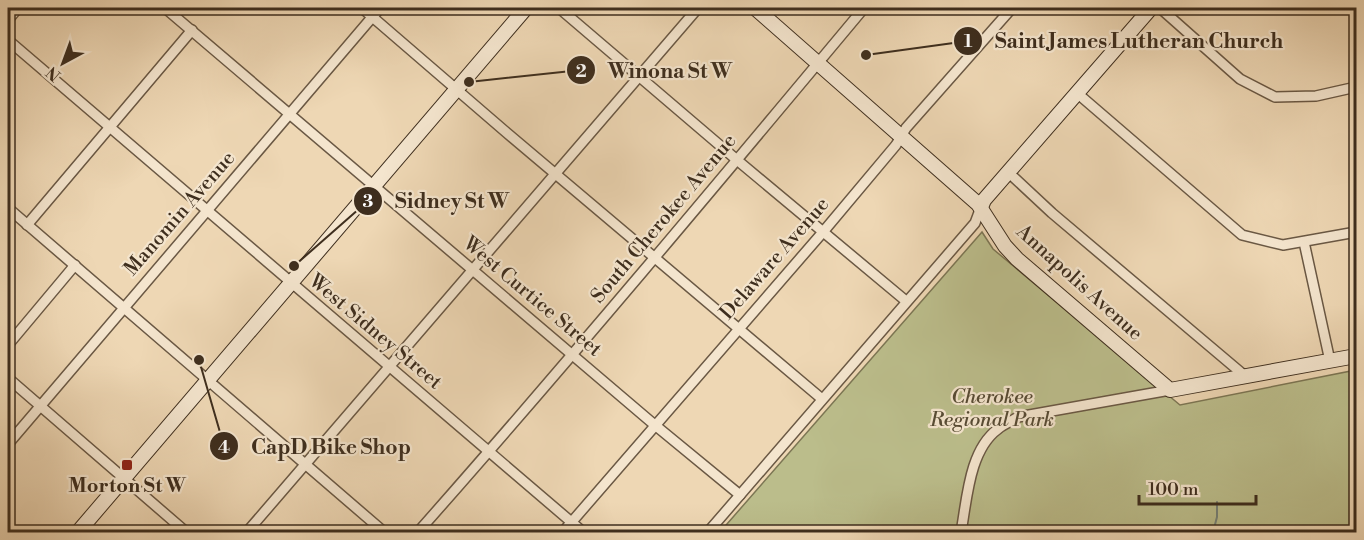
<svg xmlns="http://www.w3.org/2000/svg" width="1364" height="540" viewBox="0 0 1364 540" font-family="'Libre Bodoni',serif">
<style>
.green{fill:#bbbd8b;stroke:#7c7654;stroke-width:1.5}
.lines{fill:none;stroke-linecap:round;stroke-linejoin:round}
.stream{stroke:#768177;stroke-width:2}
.street-casing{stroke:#6a5844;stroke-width:12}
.secondary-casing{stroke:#3e2e1e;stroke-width:16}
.street{stroke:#f4e5ce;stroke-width:9}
.secondary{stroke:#f4e5ce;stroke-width:14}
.poi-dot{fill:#8f2418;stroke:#f4e5ce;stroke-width:2}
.labels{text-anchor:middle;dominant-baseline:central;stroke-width:4.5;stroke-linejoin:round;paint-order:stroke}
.street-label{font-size:20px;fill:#3e2e1e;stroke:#f4e5ce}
.park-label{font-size:20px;font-style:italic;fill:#574b34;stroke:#f4e5ce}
.poi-label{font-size:20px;font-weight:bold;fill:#3e2e1e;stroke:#f4e5ce}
.leader{fill:none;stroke:#3e2e1e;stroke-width:2}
.callout-dot{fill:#3e2e1e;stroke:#f4e5ce;stroke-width:2}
.mark-label{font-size:18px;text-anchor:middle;font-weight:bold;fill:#fff}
.callout-label{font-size:21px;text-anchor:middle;font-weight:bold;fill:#3e2e1e;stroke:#f4e5ce;stroke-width:4.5;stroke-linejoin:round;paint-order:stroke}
</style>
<rect width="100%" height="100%" fill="#eed7b4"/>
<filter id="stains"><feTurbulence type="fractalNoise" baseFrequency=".00333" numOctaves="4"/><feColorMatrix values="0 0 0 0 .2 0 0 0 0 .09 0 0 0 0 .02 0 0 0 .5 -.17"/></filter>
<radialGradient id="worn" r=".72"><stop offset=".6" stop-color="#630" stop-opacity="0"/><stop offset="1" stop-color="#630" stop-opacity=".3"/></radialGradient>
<!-- green -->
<path class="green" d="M982,232L993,249L1180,405L1356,370V532H720Z"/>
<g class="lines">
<!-- stream -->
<path class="stream" d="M1213,532L1217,517V502"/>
<defs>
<g id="street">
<path d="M165,8L650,421L740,495"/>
<path d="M362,8L507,133L822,399"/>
<path d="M559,8L737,160L906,301"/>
<path d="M1160,8L1240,79L1275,97L1316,96L1356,87"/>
<path d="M1354,8L1356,11"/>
<path d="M8,20L18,8"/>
<path d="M8,40L583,532"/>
<path d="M1077,93L1242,235L1283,245L1356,232"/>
<path d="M1008,172L1052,213L1245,376"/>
<path d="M8,208L384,532"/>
<path d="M27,225L192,30"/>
<path d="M1304,242L1330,361"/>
<path d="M8,345L75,265"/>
<path d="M8,378L186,532"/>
<path d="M8,444L380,8"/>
<path d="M247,532L698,8"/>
<path d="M418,532C570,360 717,184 864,8"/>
<path d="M563,532L823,232L896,145L906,128L1012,8"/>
<path d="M708,532L975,223L981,207"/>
<path d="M961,532C967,500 969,450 998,429C1004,424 1012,421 1018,417L1170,390"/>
</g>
<g id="secondary">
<path d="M755,8L978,204L1005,246L1017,259L1170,390L1356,356"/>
<path d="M981,207L984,200L1151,8"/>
<path d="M78,532L526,8"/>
</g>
</defs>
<!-- street casing -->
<use href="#street" class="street-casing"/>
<!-- secondary casing -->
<use href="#secondary" class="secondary-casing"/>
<!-- street -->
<use href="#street" class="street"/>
<!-- secondary -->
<use href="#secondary" class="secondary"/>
</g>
<!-- markers -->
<rect class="poi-dot" x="121" y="459" width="12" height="12" rx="3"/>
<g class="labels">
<!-- street labels -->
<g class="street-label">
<text transform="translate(180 214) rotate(-49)">Manomin Avenue</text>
<text transform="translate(664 219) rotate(-50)">South Cherokee Avenue</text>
<text transform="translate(775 259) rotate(-49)">Delaware Avenue</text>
<text transform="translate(1079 283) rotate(42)">Annapolis Avenue</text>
<text transform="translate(532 297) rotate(40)">West Curtice Street</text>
<text transform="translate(375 332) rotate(40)">West Sidney Street</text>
</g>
<!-- park labels -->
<g class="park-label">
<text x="992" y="397">Cherokee<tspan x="992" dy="23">Regional Park</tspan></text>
</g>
<!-- poi labels -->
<g class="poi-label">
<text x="127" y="486">Morton St W</text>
</g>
</g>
<!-- callouts -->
<path class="leader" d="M866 55L968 41M469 82L581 70M294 266L368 201M199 360L224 446"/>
<g class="callout-dot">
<circle cx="866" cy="55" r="6"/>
<circle cx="469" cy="82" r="6"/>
<circle cx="294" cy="266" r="6"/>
<circle cx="199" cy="360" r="6"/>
<circle cx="968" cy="41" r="15"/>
<circle cx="581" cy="70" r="15"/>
<circle cx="368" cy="201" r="15"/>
<circle cx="224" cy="446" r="15"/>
</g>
<g class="mark-label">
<text x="968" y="47">1</text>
<text x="581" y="77">2</text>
<text x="368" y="207">3</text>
<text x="224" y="453">4</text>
</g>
<g class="callout-label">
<text x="1139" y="48">Saint James Lutheran Church</text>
<text x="670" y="78">Winona St W</text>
<text x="452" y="208">Sidney St W</text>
<text x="331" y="454">CapD Bike Shop</text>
</g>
<!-- margin -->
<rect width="1364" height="540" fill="none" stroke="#eed7b4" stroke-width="30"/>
<rect x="9" y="9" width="1346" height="522" fill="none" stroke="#3e2e1e" stroke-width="3"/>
<rect x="15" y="15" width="1334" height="510" fill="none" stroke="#3e2e1e" stroke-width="1.5"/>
<!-- north arrow -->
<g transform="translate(63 63) rotate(221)" stroke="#f4e5ce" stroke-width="4.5" paint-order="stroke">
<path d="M0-4.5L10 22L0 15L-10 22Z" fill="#3e2e1e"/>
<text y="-9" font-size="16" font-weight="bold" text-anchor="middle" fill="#3e2e1e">N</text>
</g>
<!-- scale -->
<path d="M1139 495v9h117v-9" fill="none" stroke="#3e2e1e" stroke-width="3"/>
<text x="1148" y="495" font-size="18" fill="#3e2e1e" stroke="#f4e5ce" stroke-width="4.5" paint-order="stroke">100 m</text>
<rect width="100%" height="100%" filter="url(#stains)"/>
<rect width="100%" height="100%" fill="url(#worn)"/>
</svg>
